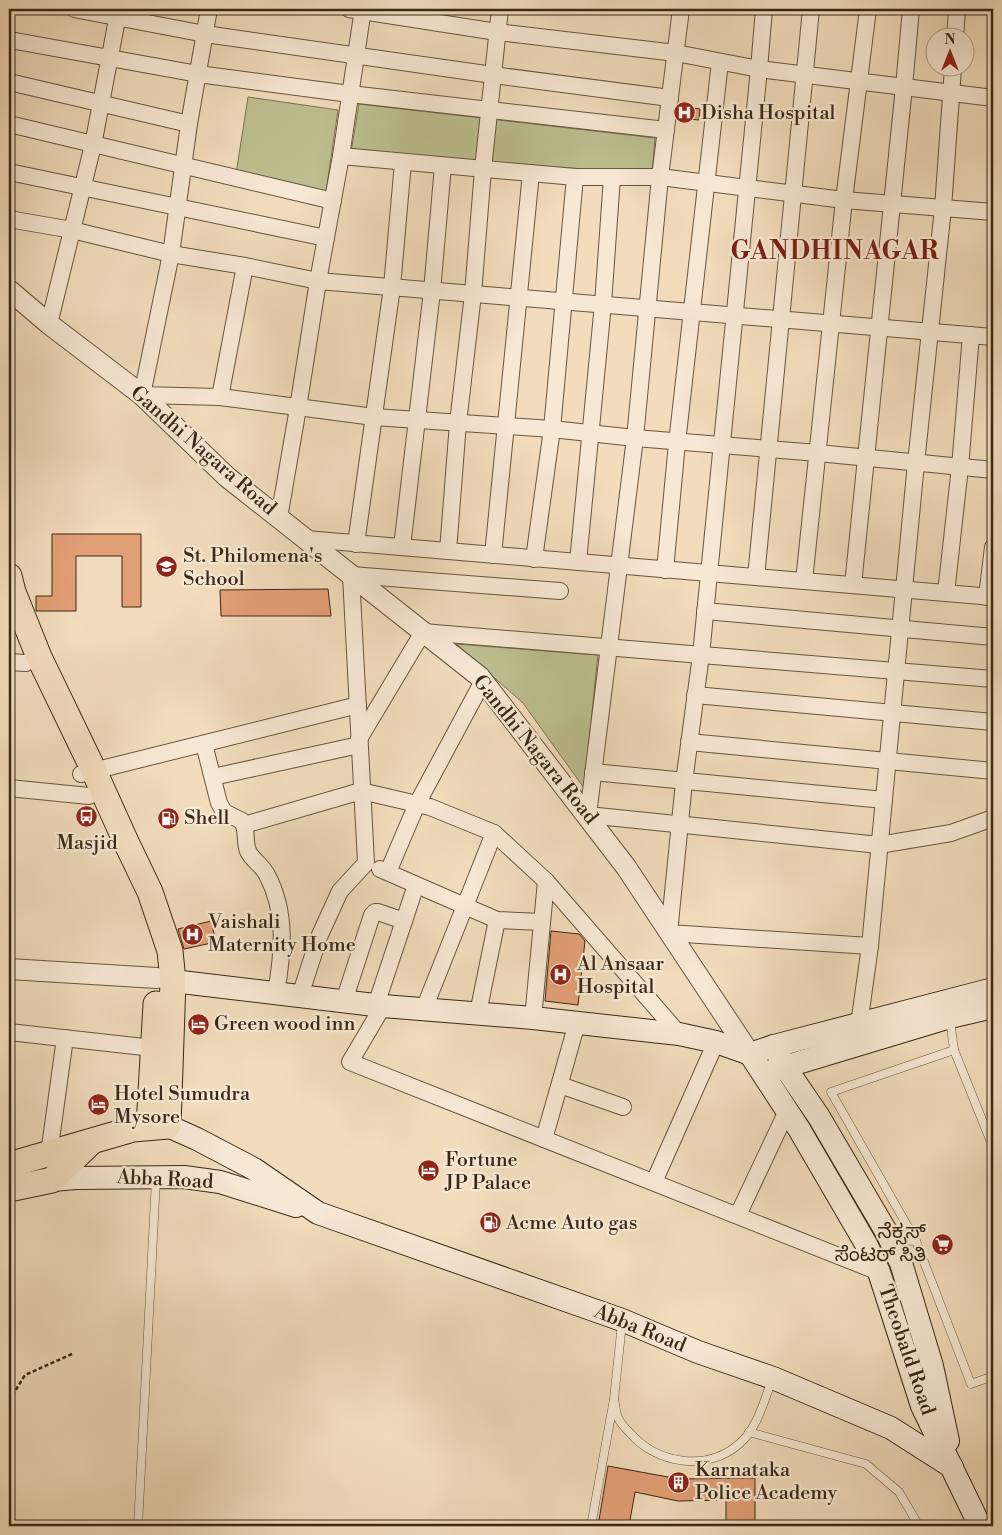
<svg xmlns="http://www.w3.org/2000/svg" width="1002" height="1535" viewBox="0 0 1002 1535" font-family="'Libre Bodoni','Noto Sans Kannada',serif">
<style>
.green{fill:#bdbf8f;stroke:#7b7452}
.building{fill:#e39f75;stroke:#392816}
.lines{fill:none;stroke-linecap:round;stroke-linejoin:round}
.service-casing{stroke:#675540;stroke-width:9}
.minor-casing{stroke:#675540;stroke-width:18}
.tertiary-casing{stroke:#675540;stroke-width:22}
.secondary-casing{stroke:#392816;stroke-width:24}
.primary-casing{stroke:#392816;stroke-width:27}
.path{stroke:#392816;stroke-width:2.5;stroke-dasharray:4 2.5;stroke-linecap:butt}
.service{stroke:#f7e8d4;stroke-width:8}
.minor{stroke:#f7e8d4;stroke-width:16}
.tertiary{stroke:#f7e8d4;stroke-width:20}
.secondary{stroke:#f7e8d4;stroke-width:22}
.primary{stroke:#f2dcbd;stroke-width:25}
.labels{text-anchor:middle;dominant-baseline:central;stroke-width:4.5;stroke-linejoin:round;paint-order:stroke}
.poi-label{font-size:20px;fill:#392816;stroke:#f7e8d4;text-anchor:start}
.street-label{font-size:20px;fill:#392816;stroke:#f7e8d4}
.district-label{font-size:25px;font-weight:bold;letter-spacing:1px;fill:#7a1f14;stroke:#f7e8d4}
</style>
<rect width="100%" height="100%" fill="#f2dcbd"/>
<filter id="stains"><feTurbulence type="fractalNoise" baseFrequency=".004" numOctaves="4"/><feColorMatrix values="0 0 0 0 .2 0 0 0 0 .09 0 0 0 0 .02 0 0 0 .5 -.17"/></filter>
<radialGradient id="worn" r=".72"><stop offset=".6" stop-color="#630" stop-opacity="0"/><stop offset="1" stop-color="#630" stop-opacity=".3"/></radialGradient>
<!-- green -->
<g class="green">
<path d="M248,97L338,110L326,192L236,174Z"/>
<path d="M359,104L655,138L652,174L351,152Z"/>
<path d="M456,644L598,655L584,788L523,703Z"/>
</g>
<!-- building -->
<g class="building">
<path d="M679,106L700,109L699,120L678,118Z"/>
<path d="M52,534H141V607H122V556H76V611H36V596H52Z"/>
<path d="M328,589L331,616H221L220,590Z"/>
<path d="M211,921L216,942L184,949L178,929Z"/>
<path d="M551,931L579,934L585,941L578,1005L545,1001Z"/>
<path d="M608,1466L679,1479L755,1478V1526H726V1500L678,1501L635,1492L629,1526H598Z"/>
</g>
<g class="lines">
<defs>
<g id="service">
<path d="M950,1019L954,1050L993,1147"/>
<path d="M954,1050L831,1092L916,1241L971,1384L993,1376"/>
<path d="M893,1240L916,1241"/>
<path d="M614,1399C615,1405 616,1412 618,1418C621,1424 626,1429 630,1433C657,1464 707,1472 739,1444C757,1429 764,1401 772,1380"/>
<path d="M749,1432L866,1464L899,1492L919,1526"/>
<path d="M138,1526L156,1179"/>
<path d="M591,1526L614,1399L622,1323"/>
</g>
<g id="minor">
<path d="M74,9L205,34L493,75L670,98"/>
<path d="M209,9L189,124L171,254L142,395L220,397L374,417L552,429L635,438L818,453L993,470"/>
<path d="M349,9L497,32L676,53L759,69L993,98"/>
<path d="M681,9L660,177L635,438L588,815L879,845L951,833L993,818"/>
<path d="M764,9L759,69L701,655L684,782L669,933L870,946"/>
<path d="M955,38L957,9"/>
<path d="M9,44L10,40L198,74L350,94L666,130"/>
<path d="M9,82L189,124"/>
<path d="M9,124L333,201"/>
<path d="M341,156L575,177H660L844,200L993,212"/>
<path d="M9,172L326,238"/>
<path d="M9,219L72,230L171,254L245,266L318,281L993,337"/>
<path d="M49,324L93,145L119,9"/>
<path d="M220,397L245,266"/>
<path d="M279,518L298,408L318,281L341,156L363,9"/>
<path d="M306,539L993,597"/>
<path d="M356,544L392,287L403,162"/>
<path d="M402,547L432,291L443,166"/>
<path d="M448,551L458,423L473,294L483,169L500,9"/>
<path d="M493,555L531,173"/>
<path d="M534,559L552,429L575,177"/>
<path d="M578,562L603,304L612,177"/>
<path d="M665,570L677,443L720,62"/>
<path d="M756,577L811,9"/>
<path d="M804,581L844,200L868,9"/>
<path d="M853,585L904,87L911,9"/>
<path d="M946,593L960,467L971,335"/>
<path d="M987,597L993,547"/>
<path d="M705,611L993,637"/>
<path d="M9,662L26,663"/>
<path d="M695,695L993,722"/>
<path d="M359,739L423,632L993,679"/>
<path d="M689,742L993,771"/>
<path d="M204,744L219,803L224,812L242,821C248,831 244,841 248,851C252,860 263,866 267,875C287,912 283,953 276,993"/>
<path d="M593,772L884,800"/>
<path d="M81,774L358,705"/>
<path d="M213,777L359,745"/>
<path d="M9,788L89,796"/>
<path d="M244,825L361,791L430,807L494,833L546,881L679,1034"/>
<path d="M380,869L497,920L542,922"/>
<path d="M388,872L417,804L483,681"/>
<path d="M300,996L319,937L340,891L366,863L351,575L560,591"/>
<path d="M344,1001L372,915L375,912H378L404,921"/>
<path d="M376,1005L416,885"/>
<path d="M383,1006L350,1062L879,1272"/>
<path d="M424,1009L494,833"/>
<path d="M478,1013L497,920"/>
<path d="M533,1018L546,881"/>
<path d="M859,1025L870,946L916,463L943,208L953,68"/>
<path d="M9,1032L153,1048"/>
<path d="M560,1085L623,1107"/>
<path d="M544,1139L577,1023"/>
<path d="M49,1154L65,1038"/>
<path d="M654,1182L716,1042"/>
<path d="M738,1215L787,1111"/>
</g>
<g id="tertiary">
<path d="M9,290L49,324L142,395L227,477L480,677L626,867L750,1054"/>
<path d="M9,969L157,978"/>
</g>
<g id="secondary">
<path d="M173,981L383,1006L533,1018L679,1034L716,1042L750,1054L774,1046L993,989"/>
<path d="M774,1046L785,1067L819,1117L887,1233L901,1263L932,1366L948,1441"/>
<path d="M750,1054L799,1129L866,1244L879,1272L922,1406L980,1526"/>
<path d="M771,1071L950,1017L993,1007"/>
<path d="M168,1126L197,1139L254,1169L318,1213L622,1320L698,1352L773,1378L891,1428L952,1467"/>
<path d="M52,1180L76,1178L184,1177L220,1182L296,1206"/>
</g>
<g id="primary">
<path d="M9,576L13,592L39,657L94,771L126,842L150,892L170,951L173,981L168,1126L133,1129L9,1165"/>
<path d="M149,1127L156,1004"/>
<path d="M9,1189L52,1180L89,1144"/>
</g>
</defs>
<!-- service casing -->
<use href="#service" class="service-casing"/>
<!-- minor casing -->
<use href="#minor" class="minor-casing"/>
<!-- tertiary casing -->
<use href="#tertiary" class="tertiary-casing"/>
<!-- secondary casing -->
<use href="#secondary" class="secondary-casing"/>
<!-- primary casing -->
<use href="#primary" class="primary-casing"/>
<!-- path -->
<path class="path" d="M9,1401L25,1375L72,1354"/>
<!-- service -->
<use href="#service" class="service"/>
<!-- minor -->
<use href="#minor" class="minor"/>
<!-- tertiary -->
<use href="#tertiary" class="tertiary"/>
<!-- secondary -->
<use href="#secondary" class="secondary"/>
<!-- primary -->
<use href="#primary" class="primary"/>
</g>
<!-- icons -->
<defs>
<symbol id="hospital-disc" viewBox="-11 -11 22 22"><circle r="9.5" fill="#8f2418" stroke="#f7e8d4"/><path d="M-5-5h3v3.5h4V-5h3V5h-3V1.5h-4V5h-3Z" fill="#fff"/></symbol>
<symbol id="school-disc" viewBox="-11 -11 22 22"><circle r="9.5" fill="#8f2418" stroke="#f7e8d4"/><path d="M0-5L7-2L0 1L-7-2ZM-4 1L0 2.5L4 1V4Q0 6-4 4Z" fill="#fff"/></symbol>
<symbol id="bus-disc" viewBox="-11 -11 22 22"><circle r="9.5" fill="#8f2418" stroke="#f7e8d4"/><path d="M-5-6H5V4H4V6H2V4H-2V6H-4V4H-5ZM-3.5-4V0h7V-4ZM-3.5 1.2v1.5H-2V1.2ZM2 1.2v1.5H3.5V1.2Z" fill="#fff"/></symbol>
<symbol id="fuel-disc" viewBox="-11 -11 22 22"><circle r="9.5" fill="#8f2418" stroke="#f7e8d4"/><path d="M-5.5-6h7V0h2V4h1.3V-2.5L3-4.5l.8-.8L6-3V5H2.5V1h-1V6h-7ZM-4.2-4.7v3.2H.2V-4.7Z" fill="#fff"/></symbol>
<symbol id="hotel-disc" viewBox="-11 -11 22 22"><circle r="9.5" fill="#8f2418" stroke="#f7e8d4"/><path d="M-6-4.5h1.5V1H6V5H4.5V3h-9V5H-6ZM-4 0a1.8 1.8 0 1 1 3.6 0ZM.5 0V-2.5h3Q6-2.5 6 0Z" fill="#fff"/></symbol>
<symbol id="supermarket-disc" viewBox="-11 -11 22 22"><circle r="9.5" fill="#8f2418" stroke="#f7e8d4"/><path d="M-6-5.5h2.5l.6 2H6L4.5 2H-2.5L-4.4-4H-6ZM-1.5 3.2a1.3 1.3 0 1 0 .1 0ZM3 3.2a1.3 1.3 0 1 0 .1 0Z" fill="#fff"/></symbol>
<symbol id="building-disc" viewBox="-11 -11 22 22"><circle r="9.5" fill="#8f2418" stroke="#f7e8d4"/><path d="M-4-6H4V6H1V3H-1V6H-4ZM-2.5-4.3h1.7v1.8h-1.7ZM.8-4.3h1.7v1.8H.8ZM-2.5-1h1.7V.8h-1.7ZM.8-1h1.7V.8H.8Z" fill="#fff"/></symbol>
</defs>
<g fill-rule="evenodd">
<use href="#hospital-disc" x="672" y="100" width="25" height="25"/>
<use href="#school-disc" x="154" y="554" width="25" height="25"/>
<use href="#bus-disc" x="74" y="804" width="25" height="25"/>
<use href="#fuel-disc" x="156" y="806" width="25" height="25"/>
<use href="#hospital-disc" x="180" y="922" width="25" height="25"/>
<use href="#hospital-disc" x="548" y="962" width="25" height="25"/>
<use href="#hotel-disc" x="186" y="1012" width="25" height="25"/>
<use href="#hotel-disc" x="86" y="1092" width="25" height="25"/>
<use href="#hotel-disc" x="416" y="1158" width="25" height="25"/>
<use href="#fuel-disc" x="478" y="1210" width="25" height="25"/>
<use href="#supermarket-disc" x="930" y="1232" width="25" height="25"/>
<use href="#building-disc" x="666" y="1470" width="25" height="25"/>
</g>
<g class="labels">
<!-- poi labels -->
<g class="poi-label">
<text x="701" y="113">Disha Hospital</text>
<text x="183" y="556">St. Philomena's<tspan x="183" dy="23">School</tspan></text>
<text x="184" y="818">Shell</text>
<text x="87" y="843" text-anchor="middle">Masjid</text>
<text x="208" y="922">Vaishali<tspan x="208" dy="23">Maternity Home</tspan></text>
<text x="577" y="964">Al Ansaar<tspan x="577" dy="23">Hospital</tspan></text>
<text x="214" y="1024">Green wood inn</text>
<text x="114" y="1094">Hotel Sumudra<tspan x="114" dy="23">Mysore</tspan></text>
<text x="445" y="1160">Fortune<tspan x="445" dy="23">JP Palace</tspan></text>
<text x="506" y="1223">Acme Auto gas</text>
<text x="926" y="1232" text-anchor="end">ನೆಕ್ಸಸ್<tspan x="926" dy="23">ಸೆಂಟರ್ ಸಿತಿ</tspan></text>
<text x="695" y="1470">Karnataka<tspan x="695" dy="23">Police Academy</tspan></text>
</g>
<!-- street labels -->
<g class="street-label">
<text transform="translate(203 451) rotate(41)">Gandhi Nagara Road</text>
<text transform="translate(535 750) rotate(51)">Gandhi Nagara Road</text>
<text transform="translate(165 1180) rotate(3)">Abba Road</text>
<text transform="translate(640 1329) rotate(22)">Abba Road</text>
<text transform="translate(906 1350) rotate(71)">Theobald Road</text>
</g>
<!-- district labels -->
<g class="district-label">
<text x="835" y="251">GANDHINAGAR</text>
</g>
</g>
<!-- margin -->
<rect width="1002" height="1535" fill="none" stroke="#f2dcbd" stroke-width="30"/>
<rect x="10" y="10" width="982" height="1515" fill="none" stroke="#392816" stroke-width="2.5"/>
<rect x="15" y="15" width="972" height="1505" fill="none" stroke="#392816"/>
<!-- north arrow -->
<g transform="translate(950 52)"><circle r="24" fill="#f7e8d4" stroke="#ab9b88"/>
<path d="M0-4L9 19L0 12L-9 19Z" fill="#8f2418"/>
<text y="-8" font-size="14" font-weight="bold" text-anchor="middle" fill="#392816">N</text>
</g>
<rect width="100%" height="100%" filter="url(#stains)"/>
<rect width="100%" height="100%" fill="url(#worn)"/>
</svg>
